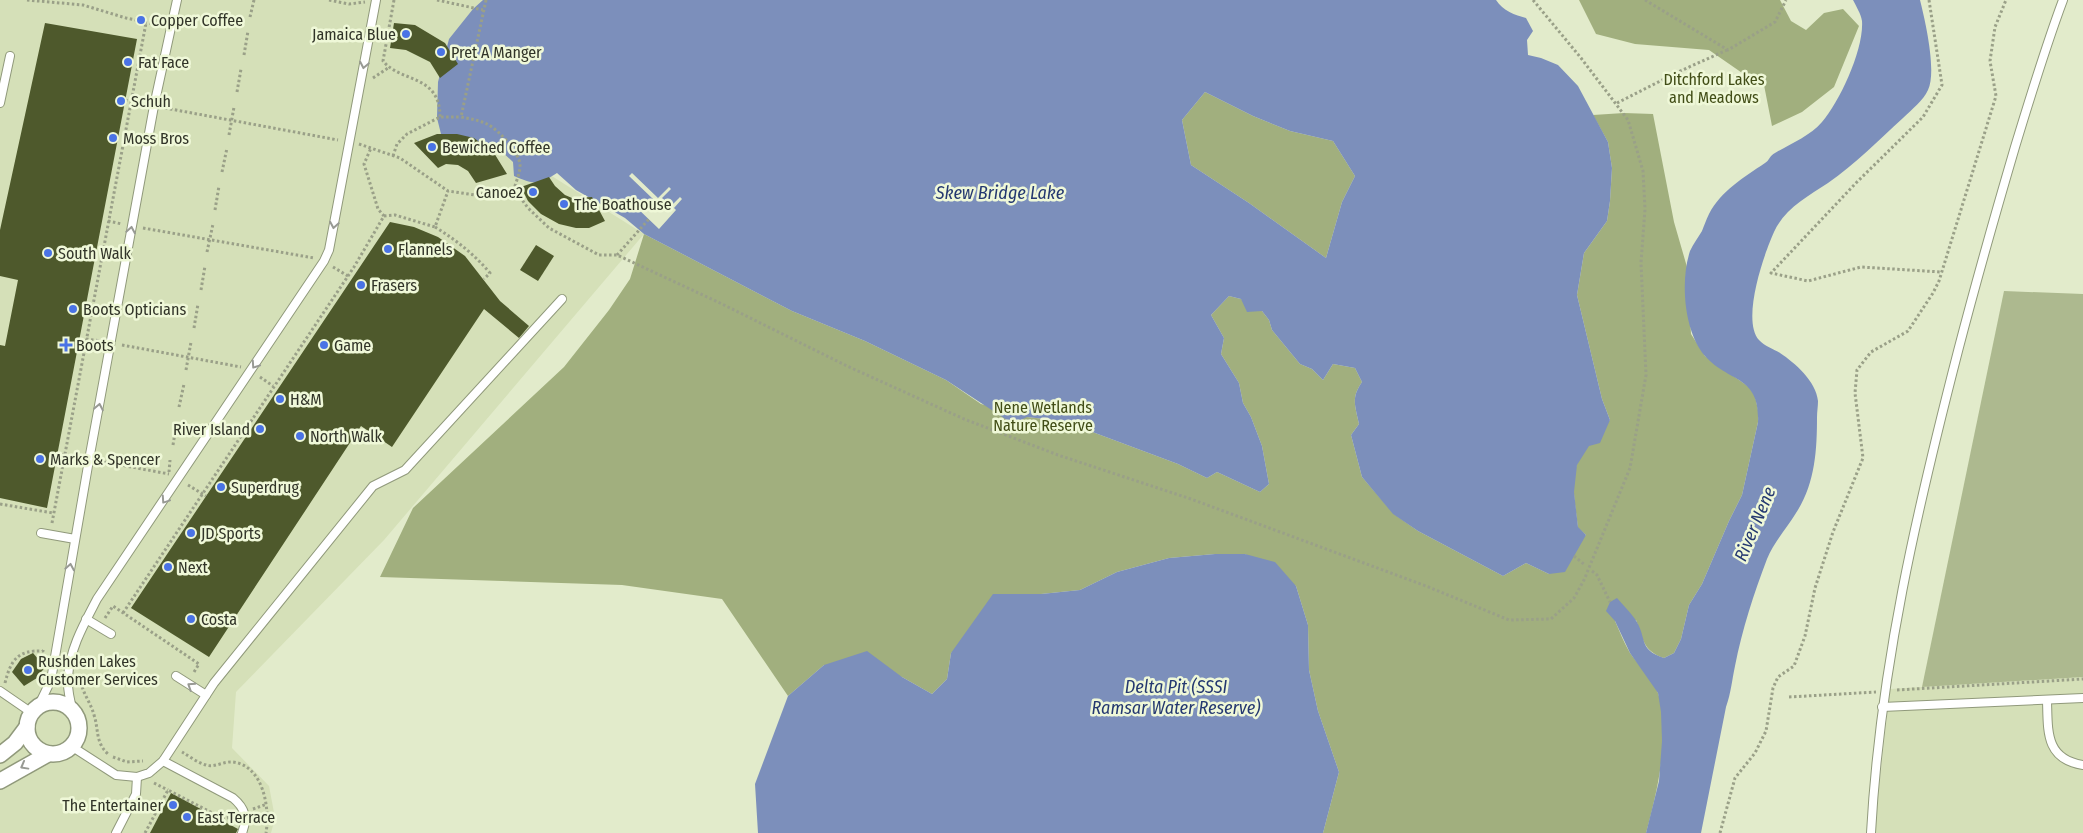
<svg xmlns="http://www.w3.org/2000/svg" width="2083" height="833" viewBox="0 0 2083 833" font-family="'Fira Sans Condensed',sans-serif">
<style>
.built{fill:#d5e0b8}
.green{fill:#adb98f}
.forest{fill:#a1af7e}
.water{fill:#7c8fbb;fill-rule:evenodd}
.pier{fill:#e2ebcb}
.building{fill:#4e592c}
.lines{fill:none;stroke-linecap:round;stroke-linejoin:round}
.service-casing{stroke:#90997b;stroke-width:10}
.minor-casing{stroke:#90997b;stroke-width:18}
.path{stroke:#9aa088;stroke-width:3;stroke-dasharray:2.5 2.5;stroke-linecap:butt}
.service{stroke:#fff;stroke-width:8}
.minor{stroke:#fff;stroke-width:15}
.oneway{stroke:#989a94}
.poi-dot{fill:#4a73e5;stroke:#eff8d8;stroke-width:2}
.labels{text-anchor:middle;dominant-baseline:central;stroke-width:5;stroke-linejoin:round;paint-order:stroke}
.poi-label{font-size:16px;fill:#313428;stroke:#eff8d8;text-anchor:start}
.park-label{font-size:16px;fill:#414d16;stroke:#eff8d8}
.water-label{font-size:18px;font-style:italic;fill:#243870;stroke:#eff8d8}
</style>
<rect width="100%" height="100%" fill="#e2ebcb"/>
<!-- built -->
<g class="built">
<path d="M0,0H494L469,124L644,234L384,540L236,692L232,748L269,786L275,818L271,833H0Z"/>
<path d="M2083,677V833H1874L1890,689Z"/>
</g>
<!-- green -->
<path class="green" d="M2004,291L2083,294V677L1922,687Z"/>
<!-- forest -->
<g class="forest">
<path d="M1579,0H1780L1791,21L1806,30L1824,13L1843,9L1859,26L1834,87L1802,112L1772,126L1764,85L1748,77L1709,50L1635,44L1596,34Z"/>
<path d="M1205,92L1253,116L1290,131L1333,141L1355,176L1342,202L1326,258L1249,203L1191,165L1182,120Z"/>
<path d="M1624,113L1653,114L1674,222L1687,267L1691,334L1705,356L1749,387L1755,396L1758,410V422L1742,495L1729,521L1702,584L1689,605L1681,639L1674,653L1664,658C1643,651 1643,639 1636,620L1615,621C1620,632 1624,643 1630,653C1639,666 1653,678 1658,693C1671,734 1657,793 1646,833H1323L1339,772L1318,711L1309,670L1308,625L1296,586L1245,554H1215L1169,558L1117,572L1080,590L1041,594L951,653L947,679L932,694L902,677L824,665L788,696L722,599L622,585L380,577L413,508L564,367L609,310L630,279L644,234L792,311L865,341L946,380L981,404L1027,417L1063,421L1178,464L1207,478L1217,472L1260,492L1269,484L1262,446L1251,417L1243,403L1239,383L1221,354L1224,338L1211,315L1229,296L1241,299L1262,311L1269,320L1272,330L1300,364L1312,369L1323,380L1333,364L1355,368L1362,382C1351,398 1355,405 1359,424L1351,435L1362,477L1394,514L1418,531L1503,576L1526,563L1549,574L1586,535L1578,528C1576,508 1570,483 1577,464C1583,448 1599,433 1610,420L1602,399L1577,295L1584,253L1607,221L1610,201L1612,168L1608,142L1593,115Z"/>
</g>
<!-- water -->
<g class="water">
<path d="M483,0H1496C1503,11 1515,15 1526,18L1533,31L1527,40L1528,55L1541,58L1558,65L1578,86L1608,142L1612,168L1610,201L1607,221L1584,253L1577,295L1602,399L1610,420L1600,443L1589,446L1577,465L1574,492L1578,527L1586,535L1565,572L1549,574L1526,563L1503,576L1418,531L1393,514L1362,477L1351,435L1359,424C1355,405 1351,398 1362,382L1355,368L1333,364L1323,380L1312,369L1300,364L1272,330L1269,320L1262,311L1247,312L1241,299L1229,296L1211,315L1224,338L1221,354L1239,383L1243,403L1251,417L1262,446L1269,484L1260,492L1217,472L1207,478L1178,464L1063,421L1027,417L1013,424L946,380L865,341L792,311L644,234L625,218L576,190L557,173C538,185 535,185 514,176L513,162L499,149L488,147L473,155L446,154L437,118L438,82L449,39L473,9ZM1205,92L1253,116L1290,131L1333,141L1355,176L1342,202L1326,258L1249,203L1191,165L1182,120Z"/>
<path d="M1853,0H1920C1925,20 1937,71 1928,90C1923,101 1912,109 1903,118C1879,140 1855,164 1828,183C1807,197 1784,209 1774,232C1764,254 1741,320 1759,340C1764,346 1774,349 1780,353C1795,363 1816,381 1818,401C1818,406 1817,412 1817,417C1817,451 1815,484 1796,513C1787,528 1774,542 1767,559C1754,593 1742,630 1735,666C1732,680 1731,693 1726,707L1701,833H1646L1659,781L1662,741L1661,712L1658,693L1630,653L1615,621L1606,611L1610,602L1617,598C1623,605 1630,612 1635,619C1648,638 1637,649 1664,658L1674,653L1681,639L1689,605L1702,584L1729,521L1742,495L1758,422C1760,375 1729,383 1705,356C1684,332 1680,281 1690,251C1693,244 1698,238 1702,231C1704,226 1706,220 1709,214C1721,191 1744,177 1765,163C1769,161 1770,155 1775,153C1790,144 1810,136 1822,122C1840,101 1864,49 1862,21C1861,14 1856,6 1853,0Z"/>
<path d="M1215,554H1245L1275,562L1296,586L1308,625L1309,670L1318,711L1339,772L1323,833H758L755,784L788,696L824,665L867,651L902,677L932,694L947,679L951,653L993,594H1041L1080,590L1117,572L1169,558Z"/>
</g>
<!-- pier -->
<path class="pier" d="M632,173L658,198L669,187L671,189L662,198L671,206L680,197L682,199L674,208L676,210L659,229L636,207L642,200L650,207L653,199L629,176Z"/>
<!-- building -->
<g class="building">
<path d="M45,23L137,39L47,508L0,498V345L5,346L18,280L0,276V230Z"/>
<path d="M394,23L415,25L445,43L458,64L440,78L430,62L406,50L390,48Z"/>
<path d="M437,134H457L474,138L494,153L507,174L476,183L468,171L458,165L446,164L438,168L414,143Z"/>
<path d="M549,177L555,186L565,195L572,198L592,197L605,221L589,228H576L559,224L541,214L528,201L521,187Z"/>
<path d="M390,222L414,227L438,237L465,256L500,301L529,326L519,338L484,309L392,447L361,426L209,657L131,608Z"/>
<path d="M536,245L554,256L538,281L520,270Z"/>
<path d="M33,653L45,667L37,678L24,686L12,672L21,659Z"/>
<path d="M171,793L238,829L236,833H150Z"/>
</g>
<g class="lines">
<defs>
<g id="service">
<path d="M0,103L10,56"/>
<path d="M41,533L75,539"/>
<path d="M86,619L111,634"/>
<path d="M176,676L206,695"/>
<path d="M0,691L32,713"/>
<path d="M2047,700C2048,731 2045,759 2083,765"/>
<path d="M38,707L51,680L89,460L154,106L177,0"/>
<path d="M1882,707L2083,698"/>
<path d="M73,712C70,701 67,688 68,677C70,648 84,624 97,599L324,261L329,250L376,0"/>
<path d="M71,746L116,775L137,777L149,773L163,761L214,683L373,486L405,470L562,299"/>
<path d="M163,761L233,798C245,808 248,818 242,833"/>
<path d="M116,833L136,794L137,777"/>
<path d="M1871,833C1880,668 1917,510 1958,351C1976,282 1995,215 2015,147C2030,98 2045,48 2063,0"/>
</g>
<g id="minor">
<circle cx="53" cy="728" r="26"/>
<path d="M0,755L15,743L27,727"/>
<path d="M0,781L48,754"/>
</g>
</defs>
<!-- service casing -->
<use href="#service" class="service-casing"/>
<!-- minor casing -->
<use href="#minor" class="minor-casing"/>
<!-- path -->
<g class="path">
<path d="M27,0L83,5L126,18L159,25V23"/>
<path d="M329,0L349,4L365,2"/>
<path d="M394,0L383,61C401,83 440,74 440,117"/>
<path d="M437,0L483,10"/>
<path d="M486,0L461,117C470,119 479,120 487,124C498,129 521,154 520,166C520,173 516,182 514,189L528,208L549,228L599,255H617L720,303L847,366L964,419L1058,455L1191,499L1426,586L1509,620L1551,619L1574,598L1584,580L1630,468L1646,375L1641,263L1645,209L1643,171L1628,120L1581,58L1533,0"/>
<path d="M1645,0L1728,50L1775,22L1786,0"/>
<path d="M1929,0L1942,85L1923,117L1856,183L1771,273L1808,281L1861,267L1941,272"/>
<path d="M250,17L254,0"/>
<path d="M244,55L248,31"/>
<path d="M373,78L388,68"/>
<path d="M237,92L241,69"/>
<path d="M125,100L144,104"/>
<path d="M1617,103L1678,72L1727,50"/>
<path d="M165,108L338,140"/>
<path d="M229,135L234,107"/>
<path d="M359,144L400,158L448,191L475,195L514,189"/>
<path d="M393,156L397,144L407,134L440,117H461"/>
<path d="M222,172L227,148"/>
<path d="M215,210L219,186"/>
<path d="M384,216L395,215L435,227L448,191"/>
<path d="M108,221L122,224"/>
<path d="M435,227C456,240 474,254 490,273L484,279"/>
<path d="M143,228L314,258"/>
<path d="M207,252L213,224"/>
<path d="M617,255L649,219"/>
<path d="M333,267L348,276"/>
<path d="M201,290L205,266"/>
<path d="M194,328L198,304"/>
<path d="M86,339L101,341"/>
<path d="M122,345L241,367"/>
<path d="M186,370L191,342"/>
<path d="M260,377L273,386"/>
<path d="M179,407L184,384"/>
<path d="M173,445L177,421"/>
<path d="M57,454L78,458"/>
<path d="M99,461L169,474"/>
<path d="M169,472L170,460"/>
<path d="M188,485L206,496"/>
<path d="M0,504L53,513"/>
<path d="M52,523L146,23"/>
<path d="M1574,556L1585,565"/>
<path d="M1592,571L1597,575L1610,602"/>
<path d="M123,613L354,267L384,216L378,209L364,164L371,148"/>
<path d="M105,618L113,606L199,664L194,672L196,673"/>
<path d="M81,682C83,694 91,703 94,715C99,730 95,742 108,754"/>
<path d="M5,683C11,659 18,650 43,651V650"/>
<path d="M1897,690L2083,679"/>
<path d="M1789,697L1876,692"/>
<path d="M182,752C189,756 198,763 206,765C214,768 224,761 233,762C264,766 270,809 266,833"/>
<path d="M113,757L127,762L143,761"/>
<path d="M154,783L168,790"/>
<path d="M253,809L267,804"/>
<path d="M145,833L168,790L224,819L233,816"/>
<path d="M1720,833L1735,778L1755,753L1766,731L1773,688L1778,677L1794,666L1805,636L1815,588L1833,532L1863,458L1855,393L1857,370L1871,352L1908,331L1933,293L1939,281L1996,96L1990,61L1995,27L2006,0"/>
</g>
<!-- service -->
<use href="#service" class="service"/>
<!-- minor -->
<use href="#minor" class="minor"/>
</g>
<!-- one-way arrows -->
<defs><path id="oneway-chevron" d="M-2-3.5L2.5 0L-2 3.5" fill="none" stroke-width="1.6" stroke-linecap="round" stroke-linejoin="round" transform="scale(1.25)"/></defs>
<g class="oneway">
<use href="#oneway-chevron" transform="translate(364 65) rotate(101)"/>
<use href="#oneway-chevron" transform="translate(334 225) rotate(100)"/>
<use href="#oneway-chevron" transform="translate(131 230) rotate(-80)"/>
<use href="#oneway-chevron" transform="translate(255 365) rotate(124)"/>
<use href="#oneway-chevron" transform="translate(99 407) rotate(-79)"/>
<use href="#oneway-chevron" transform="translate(165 500) rotate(124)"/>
<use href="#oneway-chevron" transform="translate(70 567) rotate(-80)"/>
<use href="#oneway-chevron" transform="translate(191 686) rotate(-147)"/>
<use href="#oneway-chevron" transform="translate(24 766) rotate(151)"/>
</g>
<!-- markers -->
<g class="poi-dot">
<circle cx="141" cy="20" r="5"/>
<circle cx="406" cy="34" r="5"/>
<circle cx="441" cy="52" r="5"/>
<circle cx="128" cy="62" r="5"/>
<circle cx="121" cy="101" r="5"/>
<circle cx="113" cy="138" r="5"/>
<circle cx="432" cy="147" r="5"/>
<circle cx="533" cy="192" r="5"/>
<circle cx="564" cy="204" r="5"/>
<circle cx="388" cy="249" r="5"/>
<circle cx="48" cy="253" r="5"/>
<circle cx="361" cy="285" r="5"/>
<circle cx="73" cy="309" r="5"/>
<path d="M63.5 337.5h5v5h5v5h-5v5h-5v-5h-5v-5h5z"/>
<circle cx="324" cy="345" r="5"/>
<circle cx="280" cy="399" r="5"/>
<circle cx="260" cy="429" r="5"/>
<circle cx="300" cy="436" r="5"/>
<circle cx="40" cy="459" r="5"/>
<circle cx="221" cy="487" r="5"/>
<circle cx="191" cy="533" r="5"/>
<circle cx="168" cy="567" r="5"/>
<circle cx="191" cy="619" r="5"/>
<circle cx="28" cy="670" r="5"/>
<circle cx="173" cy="805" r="5"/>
<circle cx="187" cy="817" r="5"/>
</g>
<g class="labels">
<!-- poi labels -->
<g class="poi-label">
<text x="151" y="20">Copper Coffee</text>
<text x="396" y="34" text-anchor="end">Jamaica Blue</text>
<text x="451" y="52">Pret A Manger</text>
<text x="138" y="62">Fat Face</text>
<text x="131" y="101">Schuh</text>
<text x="123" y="138">Moss Bros</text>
<text x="442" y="147">Bewiched Coffee</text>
<text x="523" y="192" text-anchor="end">Canoe2</text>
<text x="574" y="204">The Boathouse</text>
<text x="398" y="249">Flannels</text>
<text x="58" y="253">South Walk</text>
<text x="371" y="285">Frasers</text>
<text x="83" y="309">Boots Opticians</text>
<text x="76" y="345">Boots</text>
<text x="334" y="345">Game</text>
<text x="290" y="399">H&amp;M</text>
<text x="250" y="429" text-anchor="end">River Island</text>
<text x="310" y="436">North Walk</text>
<text x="50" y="459">Marks &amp; Spencer</text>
<text x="231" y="487">Superdrug</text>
<text x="201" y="533">JD Sports</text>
<text x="178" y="567">Next</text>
<text x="201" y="619">Costa</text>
<text x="38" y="661">Rushden Lakes<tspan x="38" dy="18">Customer Services</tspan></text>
<text x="163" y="805" text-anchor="end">The Entertainer</text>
<text x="197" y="817">East Terrace</text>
</g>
<!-- park labels -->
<g class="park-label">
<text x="1714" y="79">Ditchford Lakes<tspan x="1714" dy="18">and Meadows</tspan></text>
<text x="1043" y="407">Nene Wetlands<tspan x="1043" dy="18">Nature Reserve</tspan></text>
</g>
<!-- water labels -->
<g class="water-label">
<text x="1000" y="193">Skew Bridge Lake</text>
<text transform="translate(1755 524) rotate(-67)">River Nene</text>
<text x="1176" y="687">Delta Pit (SSSI<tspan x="1176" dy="21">Ramsar Water Reserve)</tspan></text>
</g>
</g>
</svg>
